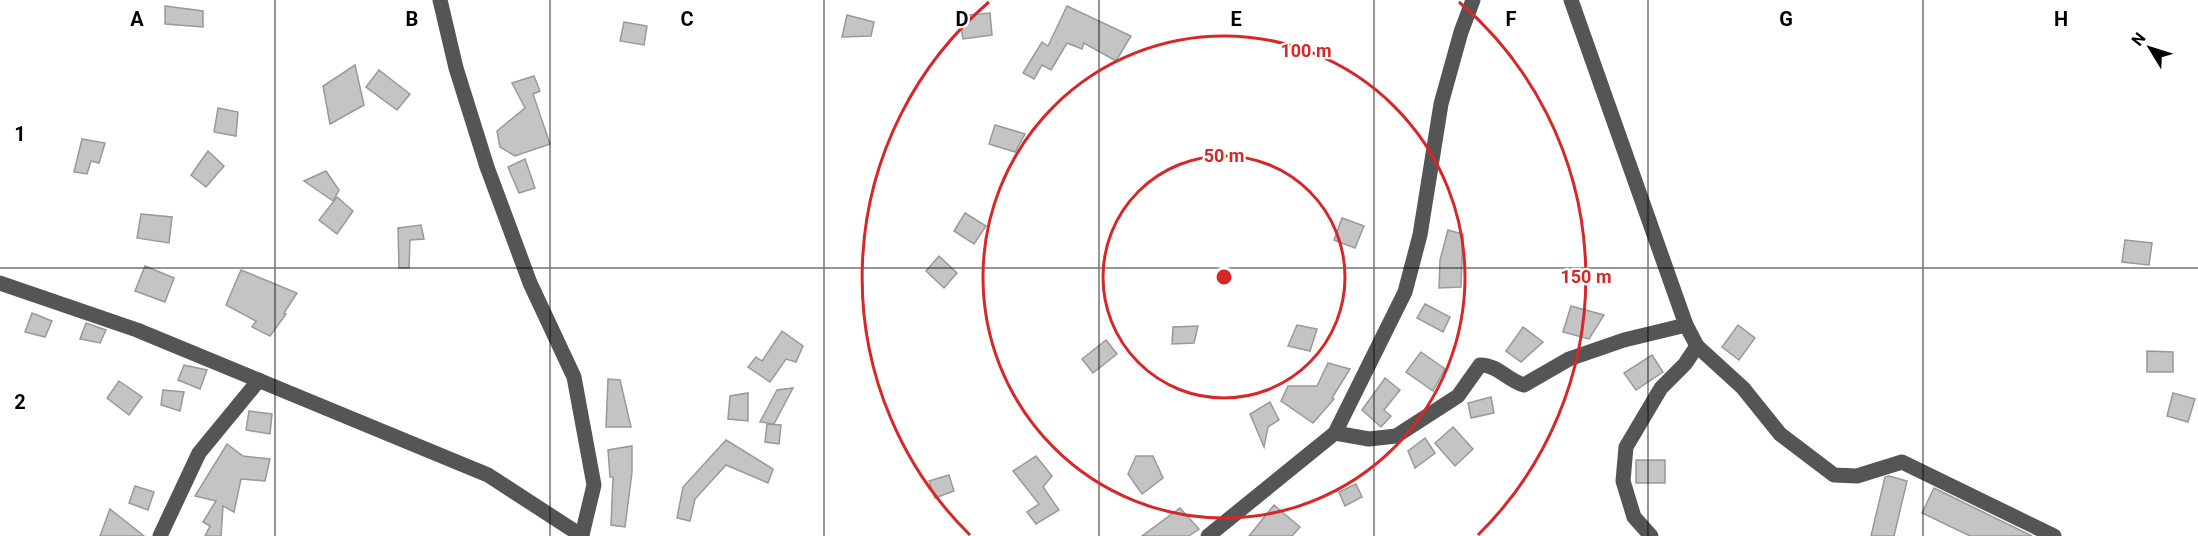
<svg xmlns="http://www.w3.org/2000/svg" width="2198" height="536" viewBox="0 0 2198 536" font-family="Roboto,sans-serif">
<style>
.building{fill:#c4c4c4;stroke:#999;stroke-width:1.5}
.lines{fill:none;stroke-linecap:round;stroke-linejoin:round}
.minor{stroke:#555;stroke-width:15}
.grid{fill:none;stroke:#000;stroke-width:1.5;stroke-opacity:0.55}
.ring{fill:none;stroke:#d62828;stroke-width:3}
.grid-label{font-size:20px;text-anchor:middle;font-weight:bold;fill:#000;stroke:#fff;stroke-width:4.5;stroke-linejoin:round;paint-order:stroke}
.centre{fill:#d62828;stroke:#fff;stroke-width:3}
.ring-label{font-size:18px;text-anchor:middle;font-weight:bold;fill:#d62828;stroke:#fff;stroke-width:4.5;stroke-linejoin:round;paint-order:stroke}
</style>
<rect width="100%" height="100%" fill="#fff"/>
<!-- building -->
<g class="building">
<path d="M165,6L203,11V27L165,24Z"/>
<path d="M1067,6L1131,36L1116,61L1084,43L1082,49L1067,43L1051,70L1042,65L1034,79L1023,73L1042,42L1048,46Z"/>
<path d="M990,13L992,35L963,39L959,16Z"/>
<path d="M847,15L874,22L871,36L842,37Z"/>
<path d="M624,22L647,26L644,45L620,41Z"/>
<path d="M355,65L364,105L330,124L323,86Z"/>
<path d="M379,70L410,94L397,110L366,87Z"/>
<path d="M534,76L540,91L533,94L550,144L515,156L500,147L497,131L525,108L512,83Z"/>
<path d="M218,108L238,112L236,136L214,132Z"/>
<path d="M995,125L1025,134L1015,152L989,144Z"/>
<path d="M82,139L105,143L99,163L91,161L87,174L74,172Z"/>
<path d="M208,151L224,166L206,187L191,175Z"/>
<path d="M525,159L535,188L519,193L508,167Z"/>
<path d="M326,171L339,190L333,201L304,181Z"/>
<path d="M337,197L353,211L337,234L319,220Z"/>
<path d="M965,213L986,226L974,244L954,231Z"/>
<path d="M141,214L172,217L169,243L137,238Z"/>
<path d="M1342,218L1364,226L1355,248L1334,240Z"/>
<path d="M421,225L424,239L410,240L409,268H399L398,228Z"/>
<path d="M1448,230L1463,234L1461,287L1439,288L1440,260Z"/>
<path d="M2125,240L2152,243L2149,265L2122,262Z"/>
<path d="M939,256L957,273L944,288L926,271Z"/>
<path d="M145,266L174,278L165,302L135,291Z"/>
<path d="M241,270L297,293L284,313L286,314L270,336L252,327L256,321L226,305Z"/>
<path d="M1425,304L1450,317L1443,332L1417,318Z"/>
<path d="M1571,306L1604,315L1589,339L1563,332Z"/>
<path d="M32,313L52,321L45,337L25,332Z"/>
<path d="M86,323L106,330L100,343L80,339Z"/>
<path d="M1297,325L1317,329L1310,351L1288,346Z"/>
<path d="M1738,325L1755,338L1739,360L1722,347Z"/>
<path d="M1198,326L1194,343L1172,344L1173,327Z"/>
<path d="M1523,327L1543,342L1521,362L1506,351Z"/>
<path d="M782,331L803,346L796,362L786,359L770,382L748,367L756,357L762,361Z"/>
<path d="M1106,340L1117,354L1093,373L1082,359Z"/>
<path d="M2147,351L2173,352V372H2147Z"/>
<path d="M1421,352L1445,369L1433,391L1406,372Z"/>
<path d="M1652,355L1663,372L1636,390L1624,373Z"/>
<path d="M1328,363L1350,369L1332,398L1334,399L1313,423L1281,401L1288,386H1317Z"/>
<path d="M184,365L207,370L200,389L178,380Z"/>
<path d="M1385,378L1400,390L1384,410L1391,416L1381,427L1362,410Z"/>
<path d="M608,379L620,380L631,427H606Z"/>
<path d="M119,381L142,397L129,415L107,398Z"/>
<path d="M793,388L774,424L760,422L777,390Z"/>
<path d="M163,390L184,392L180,411L161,405Z"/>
<path d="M748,393V421L728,419L730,396Z"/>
<path d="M2173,393L2195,399L2188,422L2167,416Z"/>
<path d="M1491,397L1494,413L1471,418L1468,403Z"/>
<path d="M1270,402L1279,420L1268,427L1264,447L1250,414Z"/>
<path d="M249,411L272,414L270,434L246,430Z"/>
<path d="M767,424L781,425L779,444L765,442Z"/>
<path d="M1453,427L1473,449L1455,466L1435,443Z"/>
<path d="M1425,438L1435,453L1415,468L1408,451Z"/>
<path d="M726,440L773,469L768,483L726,465L695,499L690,521L677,518L683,487Z"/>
<path d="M227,444L243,456L270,459L265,481L241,479L234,512L223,506L221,536H205L210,526L203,522L216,501L195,496Z"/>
<path d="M632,446V472L625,527L611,525L613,477H610L608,450Z"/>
<path d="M1036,456L1052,476L1043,487L1059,510L1036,524L1027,512L1039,504L1013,471Z"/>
<path d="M1136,456H1153L1163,478L1142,494L1128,474Z"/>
<rect x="1636" y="460" width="29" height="23"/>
<path d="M949,475L954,491L935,498L929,481Z"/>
<path d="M1889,476L1907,481L1894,536H1871L1885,477Z"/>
<path d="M1356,484L1362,497L1345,506L1339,492Z"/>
<path d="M135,486L154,492L148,510L129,503Z"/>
<path d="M1934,488L2032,536H1970L1922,513Z"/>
<path d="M1274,505L1300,527L1292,536H1249Z"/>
<path d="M1180,508L1199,529L1189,536H1142Z"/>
<path d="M110,509L144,536H100Z"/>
</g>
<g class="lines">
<!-- minor -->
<g class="minor">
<path d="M440,0L456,68L487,167L530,283L574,377L594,485L582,535"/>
<path d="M1571,0L1686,325L1697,346L1743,388L1780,434L1834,475L1857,476L1902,462L2054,536"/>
<path d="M0,283L137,330L488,475L582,536"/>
<path d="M1335,433L1369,439L1396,436L1458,396L1480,365C1498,365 1507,380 1524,385L1569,359L1624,340L1686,325"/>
<path d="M160,536L199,453L259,380"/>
<path d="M1208,536L1335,433L1405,292L1420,235L1441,104L1461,32L1473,0"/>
<path d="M1651,536L1634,517L1623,481L1626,447L1661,388L1685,364L1697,346"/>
</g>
</g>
<!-- grid -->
<path class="grid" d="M275,0V536M550,0V536M824,0V536M1099,0V536M1374,0V536M1648,0V536M1923,0V536M0,268H2198"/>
<!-- distance rings -->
<g class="ring">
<circle cx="1224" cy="277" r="121"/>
<circle cx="1224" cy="277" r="241"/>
<path d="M970 535A362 362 0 0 1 989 2M1459 2A362 362 0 0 1 1478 535"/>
</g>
<g class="grid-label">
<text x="137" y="26">A</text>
<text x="412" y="26">B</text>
<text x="687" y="26">C</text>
<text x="962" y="26">D</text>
<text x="1236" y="26">E</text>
<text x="1511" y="26">F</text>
<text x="1786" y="26">G</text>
<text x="2061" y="26">H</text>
<text x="20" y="141">1</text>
<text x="20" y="409">2</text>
</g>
<circle cx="1224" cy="277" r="9" class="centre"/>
<g class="ring-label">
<text x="1306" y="57">100 m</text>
<text x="1224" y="162">50 m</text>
<text x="1586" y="283">150 m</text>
</g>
<!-- north arrow -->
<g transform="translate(2150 48) rotate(308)" stroke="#ffffff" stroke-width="4.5" paint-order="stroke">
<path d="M0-4.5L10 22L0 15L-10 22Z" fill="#000000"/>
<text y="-9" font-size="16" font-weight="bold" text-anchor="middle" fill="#000000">N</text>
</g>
</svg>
